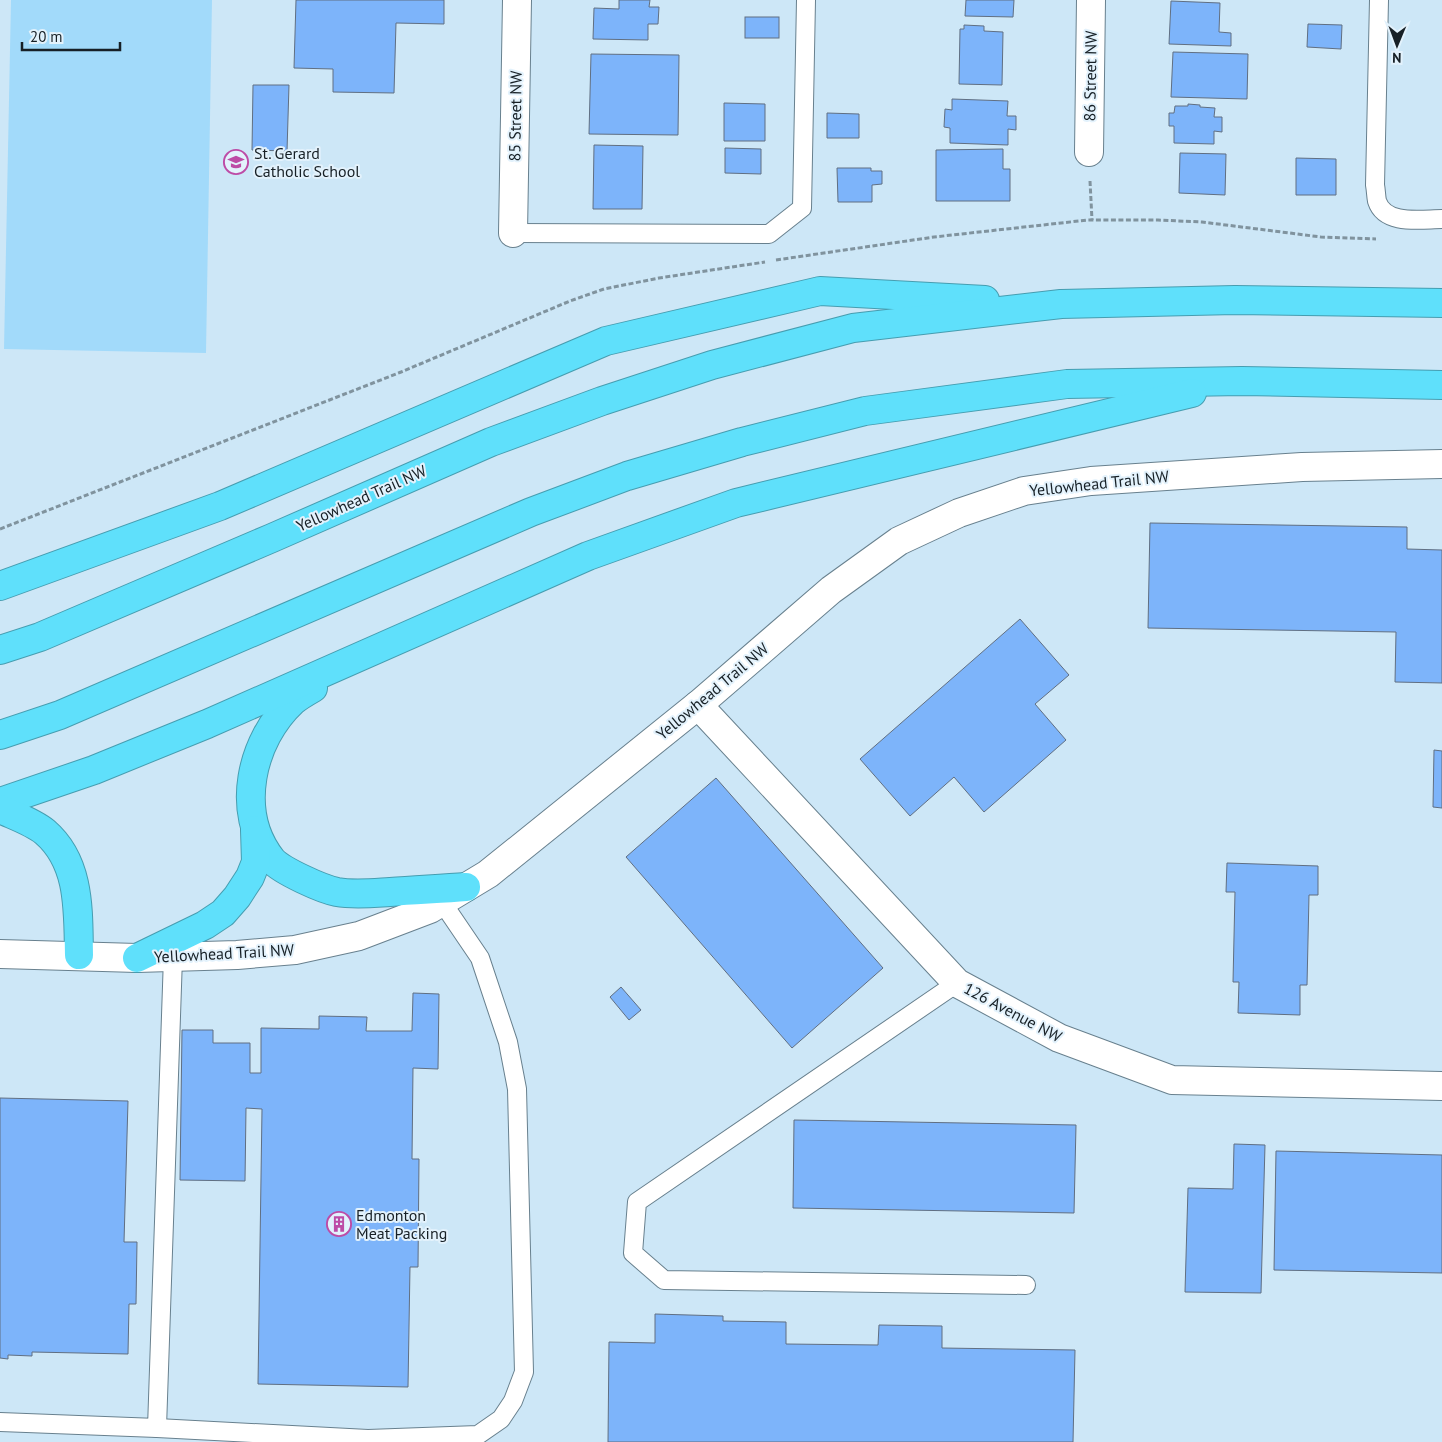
<svg xmlns="http://www.w3.org/2000/svg" width="1442" height="1442" viewBox="0 0 1442 1442" font-family="'PT Sans',sans-serif">
<style>
.grass{fill:#a2dafa}
.building{fill:#7db4fa;stroke:#606f82}
.lines{fill:none;stroke-linecap:round;stroke-linejoin:round}
.service-casing{stroke:#68808e;stroke-width:20}
.minor-casing{stroke:#68808e;stroke-width:30}
.motorway-casing{stroke:#469db0;stroke-width:30}
.path{stroke:#80939e;stroke-width:3;stroke-dasharray:5 2.5;stroke-linecap:butt}
.service{stroke:#fff;stroke-width:18}
.minor{stroke:#fff;stroke-width:28}
.motorway{stroke:#5fe0fb;stroke-width:28}
.labels{text-anchor:middle;dominant-baseline:central;stroke-width:4;stroke-linejoin:round;paint-order:stroke}
.street-label{font-size:16px;fill:#172026;stroke:#e3f2fc}
.poi-label{font-size:16px;fill:#172026;stroke:#e3f2fc;text-anchor:start}
</style>
<rect width="100%" height="100%" fill="#cde7f7"/>
<!-- grass -->
<path class="grass" d="M11,0H212L206,353L4,349Z"/>
<!-- building -->
<g class="building">
<path d="M296,0H444V24L396,23L394,93L333,92V69L294,68Z"/>
<path d="M619,0H650L649,7H659L658,24H648V40L593,39L594,8L619,9Z"/>
<path d="M966,0H1014L1013,17L965,16Z"/>
<path d="M1171,1L1220,3L1219,32L1231,33V46L1169,44Z"/>
<rect x="745" y="17" width="34" height="21"/>
<path d="M1308,24L1342,25L1341,49L1307,47Z"/>
<path d="M964,25L984,26V31L1003,32L1002,85L959,84L960,29H964Z"/>
<path d="M1173,52L1248,54L1247,99L1171,97Z"/>
<path d="M591,54L679,55L678,135L589,134Z"/>
<path d="M253,85H289L287,151L252,150Z"/>
<path d="M952,99L1008,101L1007,116H1016V130L1008,129V145L950,143V128L944,127L945,109L952,110Z"/>
<path d="M724,103L765,104V141H724Z"/>
<path d="M1188,104L1200,105V107L1215,108L1214,117H1222V132L1214,131V144L1174,143V126H1169V113H1174L1175,106H1188Z"/>
<path d="M827,113L859,114V138H827Z"/>
<path d="M594,145L643,146L642,209H593Z"/>
<path d="M725,148L761,149V174L725,173Z"/>
<path d="M1003,149V169H1010V201H936V150Z"/>
<path d="M1180,153L1226,154L1225,195L1179,193Z"/>
<path d="M1296,158L1336,159V195H1296Z"/>
<path d="M837,168H871V171H882V184L872,185V202H838Z"/>
<path d="M1150,523L1407,527V549L1442,550V683L1395,682L1396,632L1148,628Z"/>
<path d="M1020,619L1069,675L1035,704L1066,740L984,812L954,777L910,816L860,759Z"/>
<path d="M1434,750L1442,751V808L1433,807Z"/>
<path d="M716,778L883,968L792,1048L626,857Z"/>
<path d="M1227,863L1318,866V895H1309L1307,985H1300V1015L1238,1013L1239,982H1233L1235,892H1226Z"/>
<path d="M621,987L641,1010L629,1020L610,997Z"/>
<path d="M413,993L439,994L438,1069L413,1068L412,1159H419L418,1267H410L408,1387L258,1384L262,1109L246,1108L245,1181L180,1180L182,1030H213V1043H250V1073H261V1028L319,1029V1016L367,1017L366,1031H412Z"/>
<path d="M0,1098L128,1101L124,1242H137L136,1304H129L128,1354L32,1352V1356L8,1355V1359L0,1358Z"/>
<path d="M794,1120L1076,1125L1074,1213L793,1208Z"/>
<path d="M1234,1144L1265,1145L1261,1293L1185,1292L1188,1188L1233,1189Z"/>
<path d="M1276,1151L1442,1155V1273L1274,1270Z"/>
<path d="M655,1314L723,1316V1321L786,1322V1344L878,1345L879,1325L942,1326V1348L1075,1350L1073,1442H608L609,1342L655,1343Z"/>
</g>
<g class="lines">
<defs>
<g id="service">
<path d="M1379,0L1375,185C1376,190 1376,196 1377,201C1385,226 1422,219 1442,219"/>
<path d="M513,233L769,234L802,208L806,0"/>
<path d="M957,983L637,1202L633,1253L664,1280L1026,1285"/>
<path d="M0,1422L157,1428L173,957"/>
<path d="M157,1428L368,1439L478,1435L501,1419L513,1401L524,1372L517,1089L508,1042L480,958L442,902"/>
</g>
<g id="minor">
<path d="M1089,152L1091,0"/>
<path d="M513,233L517,0"/>
<path d="M698,705L957,983L1059,1038L1172,1080L1442,1086"/>
<path d="M0,954L137,958L237,955L295,950L359,936L430,909L488,874L698,705L831,590L899,541L959,513L1024,491L1091,481L1302,467L1442,464"/>
</g>
<g id="motorway">
<path d="M0,586L220,506L606,341L820,291L985,300"/>
<path d="M0,650L40,637L272,538L491,442L602,401L712,365L853,328L1061,304L1235,300L1442,303"/>
<path d="M313,688C306,692 299,696 293,701C251,740 234,812 272,860C282,871 322,889 337,892C354,895 373,893 390,892C415,890 441,889 466,887"/>
<path d="M0,735L60,715L531,512L627,476L742,442L865,411L1067,384L1242,381L1442,385"/>
<path d="M0,802L94,770L207,724L588,556L736,503L1192,393"/>
<path d="M0,809C15,816 33,822 45,832C81,863 78,912 79,955"/>
<path d="M137,958L205,925L223,913L237,897L250,877L256,862L255,830"/>
</g>
</defs>
<!-- service casing -->
<use href="#service" class="service-casing"/>
<!-- minor casing -->
<use href="#minor" class="minor-casing"/>
<!-- motorway casing -->
<use href="#motorway" class="motorway-casing"/>
<!-- path -->
<g class="path">
<path d="M1090,181L1092,220"/>
<path d="M776,260L934,237L1088,220H1158L1202,222L1321,237L1376,239"/>
<path d="M0,529L401,372L570,301L604,289L659,278L765,262"/>
</g>
<!-- service -->
<use href="#service" class="service"/>
<!-- minor -->
<use href="#minor" class="minor"/>
<!-- motorway -->
<use href="#motorway" class="motorway"/>
</g>
<!-- icons -->
<defs>
<symbol id="school-ring" viewBox="-11 -11 22 22"><circle r="9.5" fill="#e3f2fc" stroke="#bd4ba6" stroke-width="1.5"/><path d="M0-5L7-2L0 1L-7-2ZM-4 1L0 2.5L4 1V4Q0 6-4 4Z" fill="#bd4ba6"/></symbol>
<symbol id="building-ring" viewBox="-11 -11 22 22"><circle r="9.5" fill="#e3f2fc" stroke="#bd4ba6" stroke-width="1.5"/><path d="M-4-6H4V6H1V3H-1V6H-4ZM-2.5-4.3h1.7v1.8h-1.7ZM.8-4.3h1.7v1.8H.8ZM-2.5-1h1.7V.8h-1.7ZM.8-1h1.7V.8H.8Z" fill="#bd4ba6"/></symbol>
</defs>
<g fill-rule="evenodd">
<use href="#school-ring" x="222" y="148" width="28" height="28"/>
<use href="#building-ring" x="325" y="1210" width="28" height="28"/>
</g>
<g class="labels">
<!-- street labels -->
<g class="street-label">
<text transform="translate(1090 76) rotate(-89)">86 Street NW</text>
<text transform="translate(515 116) rotate(-89)">85 Street NW</text>
<text transform="translate(1099 483) rotate(-6)">Yellowhead Trail NW</text>
<text transform="translate(361 498) rotate(-24)">Yellowhead Trail NW</text>
<text transform="translate(712 691) rotate(-40)">Yellowhead Trail NW</text>
<text transform="translate(224 953) rotate(-3)">Yellowhead Trail NW</text>
<text transform="translate(1013 1012) rotate(28)">126 Avenue NW</text>
</g>
<!-- poi labels -->
<g class="poi-label">
<text x="254" y="153">St. Gerard<tspan x="254" dy="18">Catholic School</tspan></text>
<text x="356" y="1215">Edmonton<tspan x="356" dy="18">Meat Packing</tspan></text>
</g>
</g>
<!-- north arrow -->
<g transform="translate(1397 45) rotate(181)" stroke="#e3f2fc" stroke-width="4" paint-order="stroke">
<path d="M0-4L9 19L0 12L-9 19Z" fill="#172026"/>
<text y="-8" font-size="14" font-weight="bold" text-anchor="middle" fill="#172026">N</text>
</g>
<!-- scale -->
<path d="M22 42v8h98v-8" fill="none" stroke="#172026" stroke-width="2.5"/>
<text x="30" y="42" font-size="15" fill="#172026" stroke="#e3f2fc" stroke-width="4" paint-order="stroke">20 m</text>
</svg>
